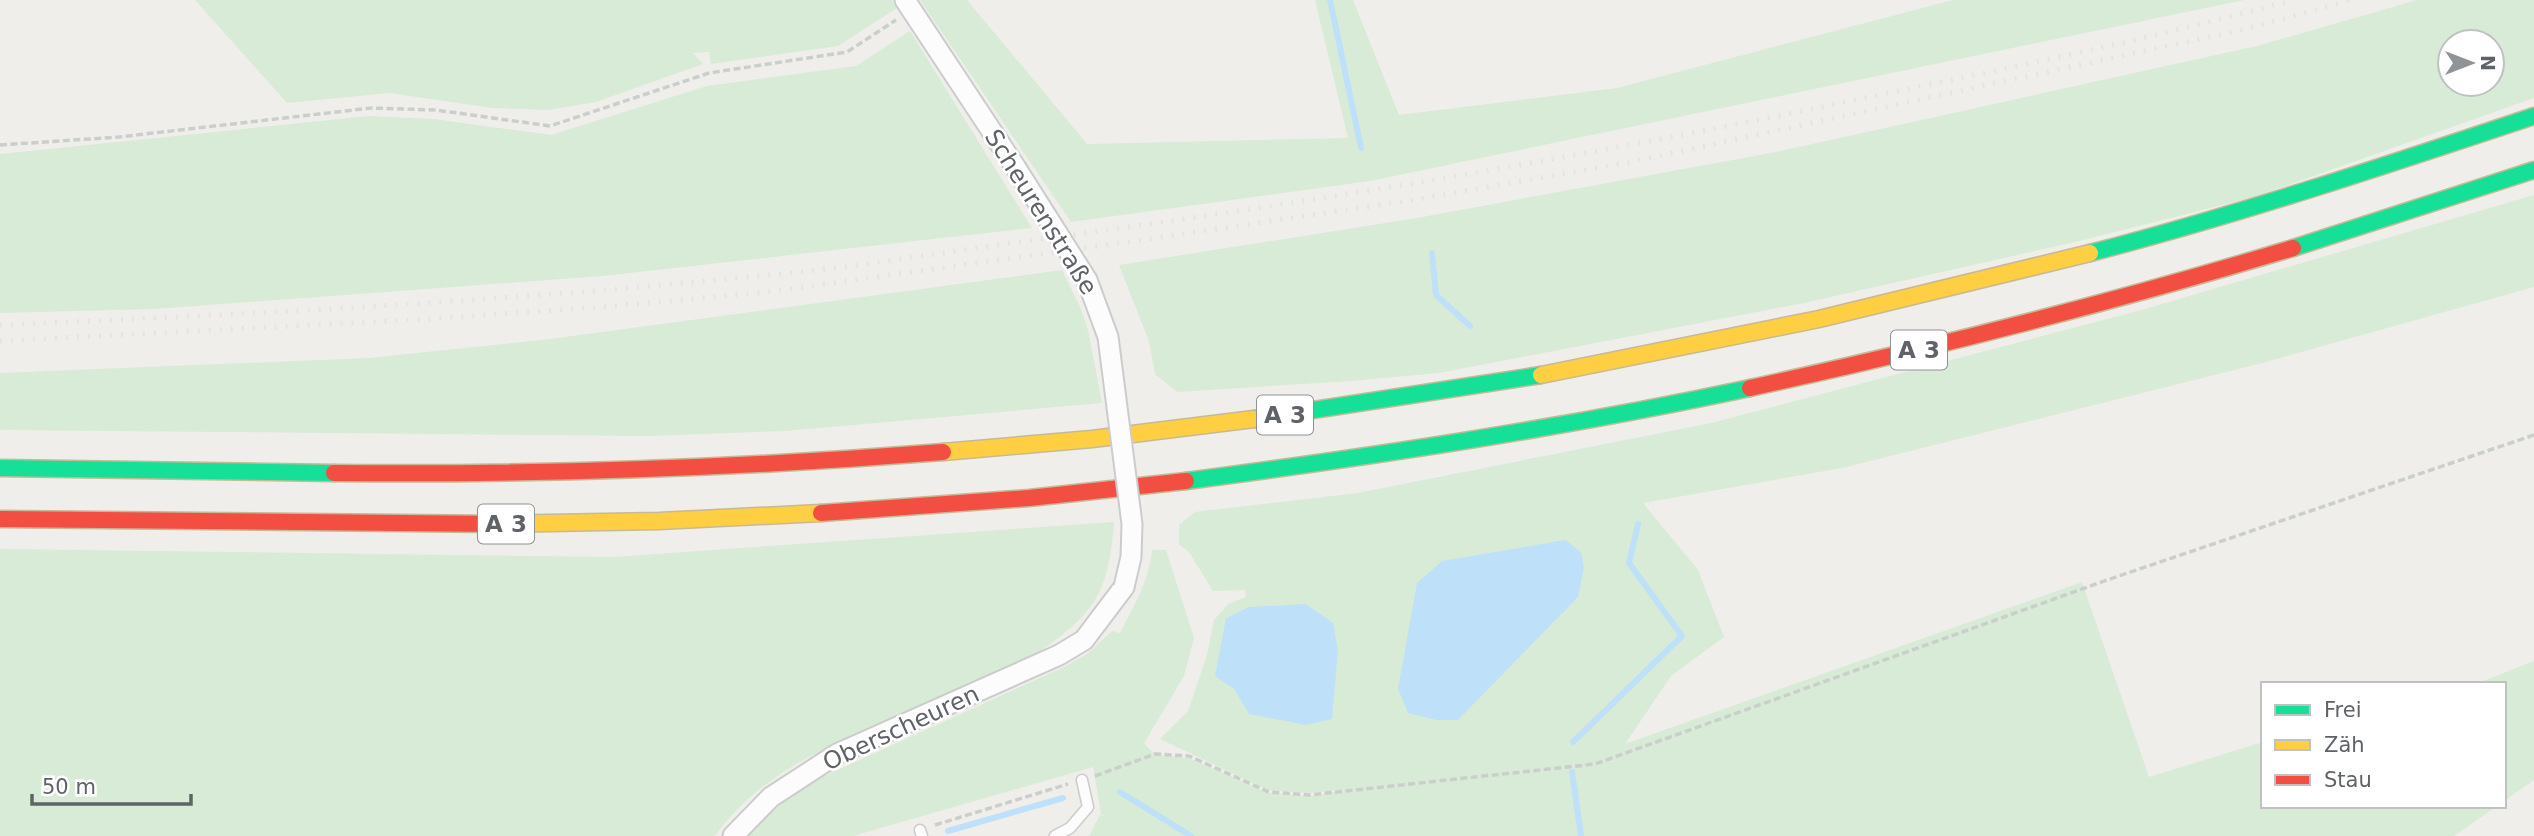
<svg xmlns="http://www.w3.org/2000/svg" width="2534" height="836" viewBox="0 0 2534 836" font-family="'DejaVu Sans',sans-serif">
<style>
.green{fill:#d8ebd6;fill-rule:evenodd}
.water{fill:#bfe0f9}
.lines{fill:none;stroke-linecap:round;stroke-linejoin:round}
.stream{stroke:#bfe0f9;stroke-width:6}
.lane-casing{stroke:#cbcccc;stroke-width:13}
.street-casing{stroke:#cbcccc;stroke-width:23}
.fast-casing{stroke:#c8b996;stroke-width:19}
.slow-casing{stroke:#c8b996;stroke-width:19}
.jam-casing{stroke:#c8b996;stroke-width:19}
.path{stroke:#cacfcc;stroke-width:3.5;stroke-dasharray:7 3.5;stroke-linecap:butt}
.lane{stroke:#fdfcfc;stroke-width:10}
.street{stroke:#fdfcfc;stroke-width:19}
.fast{stroke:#16e098;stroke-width:16}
.slow{stroke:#ffcf43;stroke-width:16}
.jam{stroke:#f24e42;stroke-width:16}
.rail{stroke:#e4e4e4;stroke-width:5;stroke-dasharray:2 9;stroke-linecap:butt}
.street-bridge-casing{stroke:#cbcccc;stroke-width:23;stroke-linecap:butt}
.street-bridge{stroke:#fdfcfc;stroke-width:19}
.labels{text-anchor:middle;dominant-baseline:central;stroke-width:5;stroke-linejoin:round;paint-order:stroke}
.shield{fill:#fff;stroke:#8f9295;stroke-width:2}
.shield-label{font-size:23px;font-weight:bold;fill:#5f6368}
.street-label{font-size:24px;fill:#5f6368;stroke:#fff}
</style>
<rect width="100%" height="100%" fill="#efeeea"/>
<!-- green -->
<g class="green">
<path d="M195,0H892L897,8L838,46L711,64L709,52L693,53L703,64L596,102L548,110L493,108L389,93L287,103Z"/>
<path d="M920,0H967L1087,144L1348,138L1315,0H1353L1399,115L1617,88L1953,0H2244L1370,181L1071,222Z"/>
<path d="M2417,0H2534V98L2254,197L2075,242L1804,303L1439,373L1351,381L1177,392L1155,374L1149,341L1119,265L1417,218L1776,152L2257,46ZM2450,42H2492V84H2450Z"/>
<path d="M910,31L1032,228L602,276L154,309L0,313V154L369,116L434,119L551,135L707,86L856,66Z"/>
<path d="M2534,195V287L2262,363L1842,468L1643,503L1698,570L1724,637L1671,676L1625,744L2082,582L2149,777L2263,742V806H2497L2454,836H1089L1100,815L1106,817L1101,814L1093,767L853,836H748L779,805L811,782L1064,667L1087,654L1112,631L1120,633C1134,606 1149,581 1152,550H1166L1194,638L1184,676L1144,743L1155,755L1189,758L1269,793L1310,796L1353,789L1309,793L1268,790L1160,739L1188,711L1207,655L1214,620L1228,604L1246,597L1245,590L1213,591L1189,552L1179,544V525L1195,512L1358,493L1711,423L2145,309Z"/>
<path d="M1062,270L1081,309L1088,330L1102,403L785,431L650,436L0,430V373L369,358L550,339Z"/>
<path d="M1114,522C1109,591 1096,614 1037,653C991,673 946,693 900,714C833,744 759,773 715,836H0V549L613,557Z"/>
<path d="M2534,661V780L2504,801V684H2476Z"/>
</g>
<!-- water -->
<g class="water">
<path d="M1565,540L1581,552L1584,567L1578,597L1458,720H1436L1408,713L1398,689L1417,583L1442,561Z"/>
<path d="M1306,604L1333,623L1338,650L1332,719L1306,725L1249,714L1234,689L1215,676L1226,618L1249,607Z"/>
</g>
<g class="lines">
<!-- stream -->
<g class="stream">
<path d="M1330,0L1361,148"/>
<path d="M1432,253L1436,295L1470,326"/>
<path d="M1573,742L1682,636L1629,563L1638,524"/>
<path d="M1572,772L1581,836"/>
<path d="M1120,792L1191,836"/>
<path d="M948,831L1063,798"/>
</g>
<defs>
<g id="lane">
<path d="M920,830L922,836"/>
<path d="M1055,836L1070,828L1088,807L1082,780"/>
</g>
<g id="street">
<path d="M905,0L1016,168"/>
<path d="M733,836L771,797L837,754L1059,655L1084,640L1124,587"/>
</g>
<g id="fast">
<path d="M2293,248L2534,170"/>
<path d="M2090,253C2240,214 2387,165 2534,116"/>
<path d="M1254,419L1541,375"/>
<path d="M0,468L334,473"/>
<path d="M1186,481C1375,456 1563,428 1750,388"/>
</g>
<g id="slow">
<path d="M1541,375L1819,319L2090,253"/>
<path d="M943,452L1092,439L1254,419"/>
<path d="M500,524L659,521L821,513"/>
</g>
<g id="jam">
<path d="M1750,388C1933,348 2114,302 2293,248"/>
<path d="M334,473C538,475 741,468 943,452"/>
<path d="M821,513L1029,498L1186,481"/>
<path d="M0,519L500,524"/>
</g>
</defs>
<!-- lane casing -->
<use href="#lane" class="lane-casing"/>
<!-- street casing -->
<use href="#street" class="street-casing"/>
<!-- fast casing -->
<use href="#fast" class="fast-casing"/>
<!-- slow casing -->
<use href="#slow" class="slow-casing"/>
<!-- jam casing -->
<use href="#jam" class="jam-casing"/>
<!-- path -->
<g class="path">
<path d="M0,145L119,137L371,108L436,110L550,126L709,73L847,52L896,20"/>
<path d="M1095,776L1155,754L1189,756L1269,792L1309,795L1595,764L2107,580L2534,435"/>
<path d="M935,825L1068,784"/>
</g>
<!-- lane -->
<use href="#lane" class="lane"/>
<!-- street -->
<use href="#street" class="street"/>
<!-- fast -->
<use href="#fast" class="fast"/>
<!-- slow -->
<use href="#slow" class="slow"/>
<!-- jam -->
<use href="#jam" class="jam"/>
<!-- rail -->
<g class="rail">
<path d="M0,325C256,314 513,301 768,275C857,267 945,252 1034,240C1296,205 1557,162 1816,108C1975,75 2136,43 2293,0"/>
<path d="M0,341L429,319L602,307L775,291L1156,238L1413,200L1631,162L2246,29L2350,0"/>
</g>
<defs>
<path id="street-bridge" d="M1016,168L1087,280L1108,337L1132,524L1131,557L1124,587"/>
</defs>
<!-- street-bridge casing -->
<use href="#street-bridge" class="street-bridge-casing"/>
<!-- street-bridge -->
<use href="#street-bridge" class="street-bridge"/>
</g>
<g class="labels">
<!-- shield labels -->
<g class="shield">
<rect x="1891" y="330.5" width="56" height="39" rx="5"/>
<rect x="1257" y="395.5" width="56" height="39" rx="5"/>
<rect x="478" y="504.5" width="56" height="39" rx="5"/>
</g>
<g class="shield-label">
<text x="1919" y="350">A 3</text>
<text x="1285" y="415">A 3</text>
<text x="506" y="524">A 3</text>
</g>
<!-- street labels -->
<g class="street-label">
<text transform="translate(1041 212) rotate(58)">Scheurenstraße</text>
<text transform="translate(901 728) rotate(-25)">Oberscheuren</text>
</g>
</g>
<!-- legend -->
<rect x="2261" y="682" width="245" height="126" fill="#ffffff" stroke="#bfc1c3" stroke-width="2"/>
<rect x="2275" y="705" width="35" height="10" fill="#16e098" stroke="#bfc1c3" stroke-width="2"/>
<text x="2324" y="717" font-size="21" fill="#5f6368">Frei</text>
<rect x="2275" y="740" width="35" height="10" fill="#ffcf43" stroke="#bfc1c3" stroke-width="2"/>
<text x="2324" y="752" font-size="21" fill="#5f6368">Zäh</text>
<rect x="2275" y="775" width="35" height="10" fill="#f24e42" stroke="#bfc1c3" stroke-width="2"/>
<text x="2324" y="787" font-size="21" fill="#5f6368">Stau</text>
<!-- north arrow -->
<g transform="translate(2471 63) rotate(90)"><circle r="33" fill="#ffffff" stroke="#bfc1c3" stroke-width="2"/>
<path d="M0-5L12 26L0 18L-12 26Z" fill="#919496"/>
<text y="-10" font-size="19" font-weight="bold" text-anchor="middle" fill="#5f6368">N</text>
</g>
<!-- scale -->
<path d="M32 794v10h159v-10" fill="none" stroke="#5f6368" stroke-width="3.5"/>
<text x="42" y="794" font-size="21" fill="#5f6368" stroke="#ffffff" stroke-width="5" paint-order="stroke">50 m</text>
</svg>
